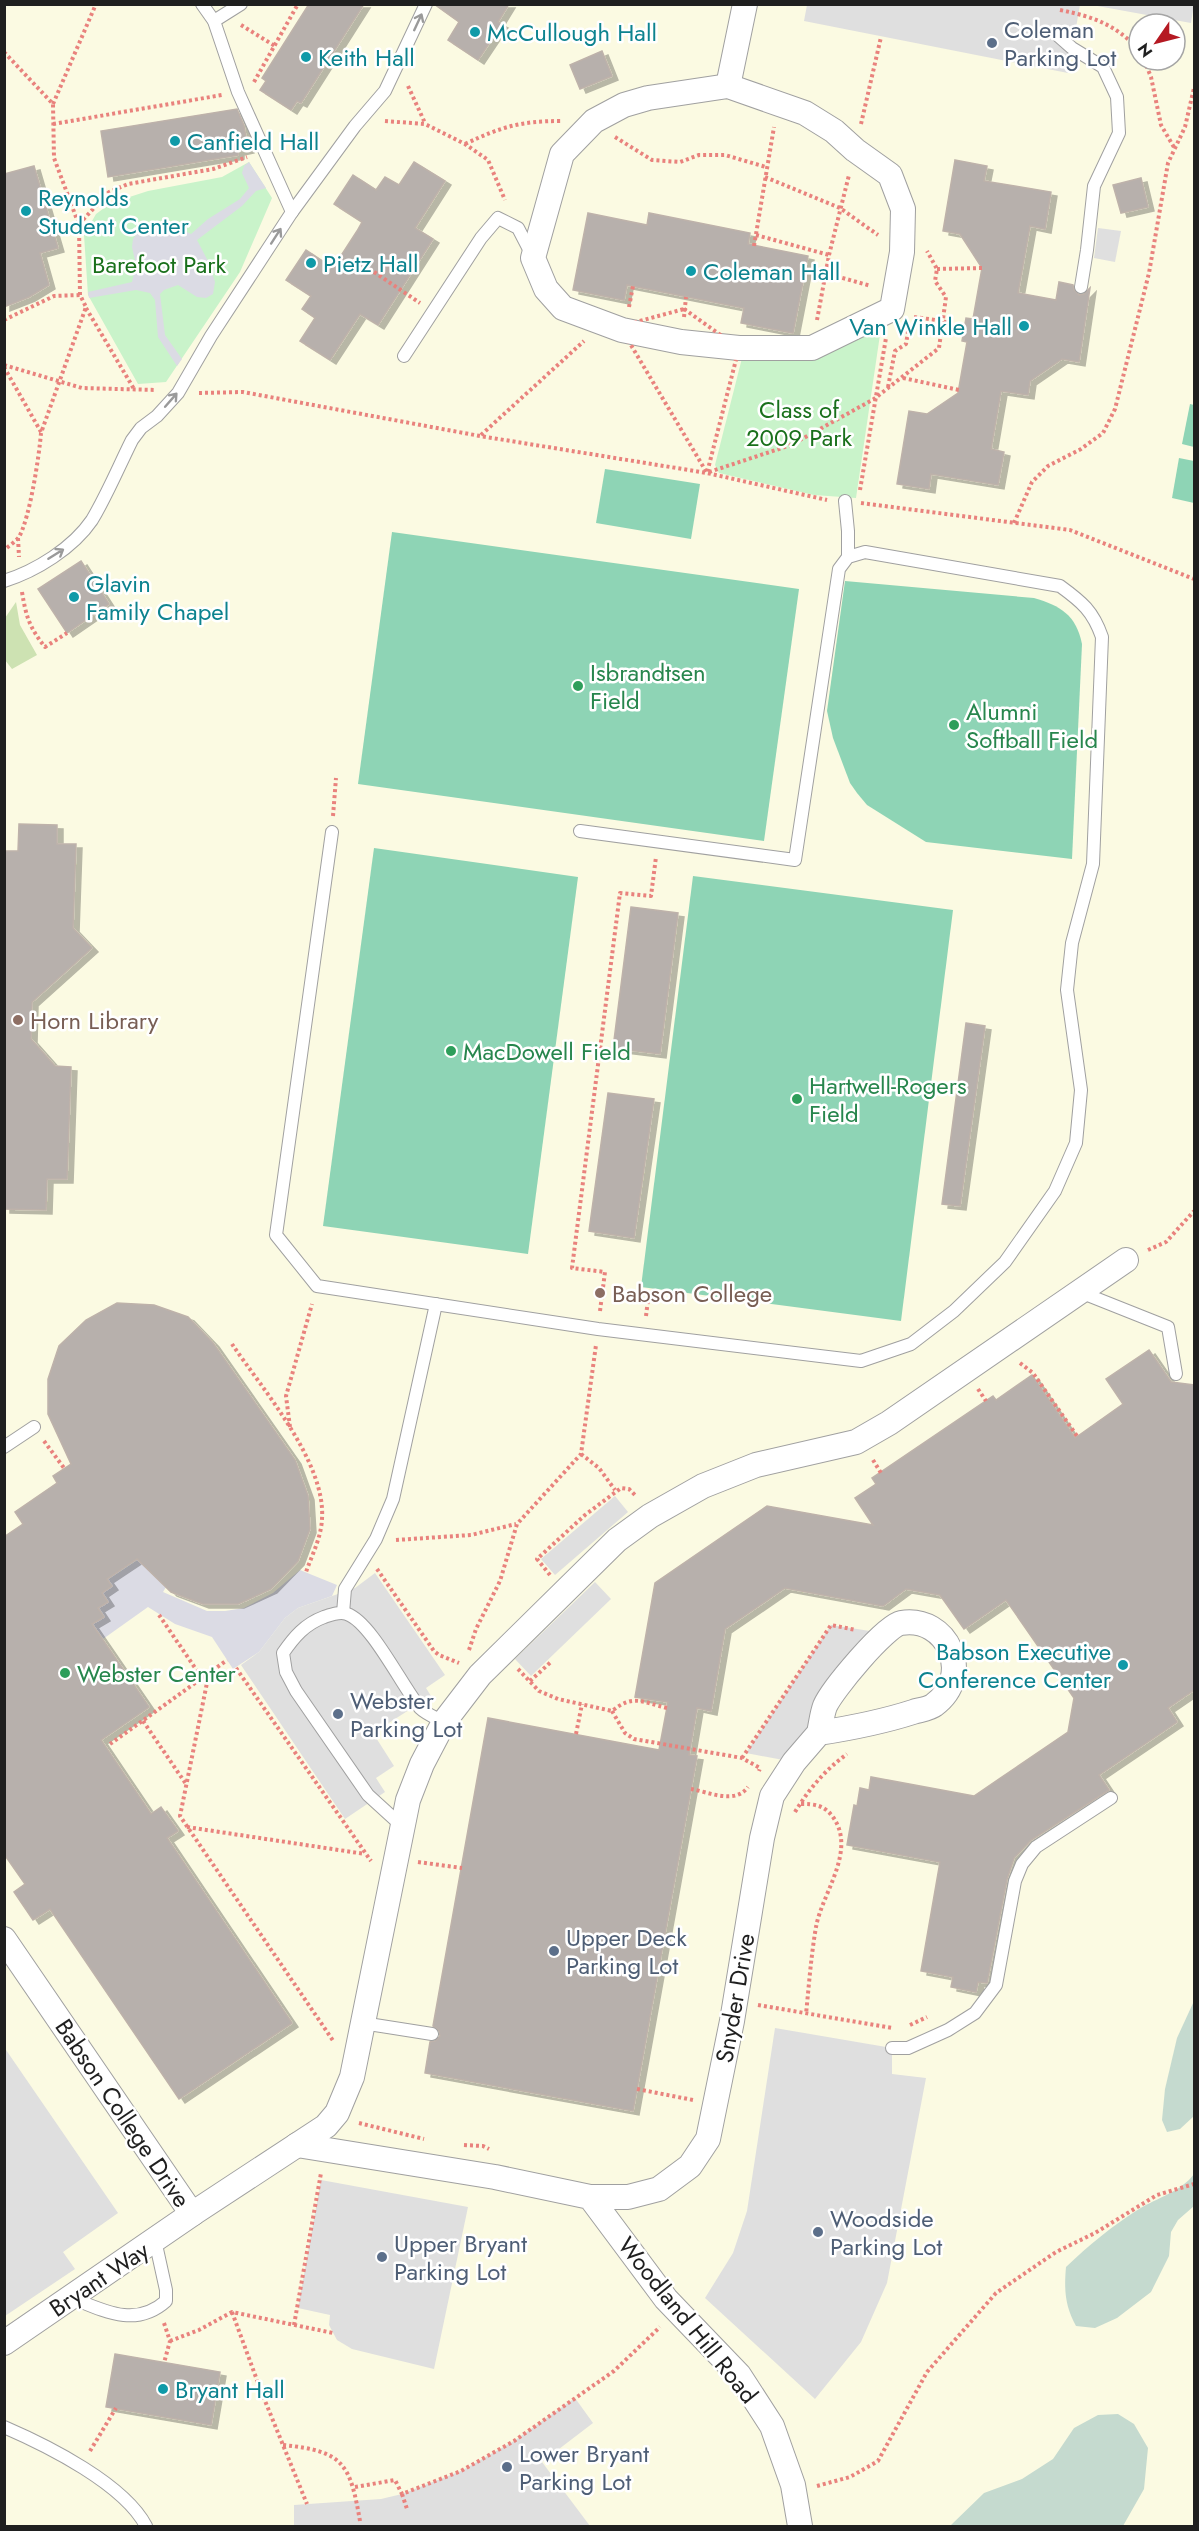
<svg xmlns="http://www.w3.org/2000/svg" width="1199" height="2531" viewBox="0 0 1199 2531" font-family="Jost,sans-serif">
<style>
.education{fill:#fbfae2;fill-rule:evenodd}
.grass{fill:#cde2b2}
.wetland{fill:#c5dacf}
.park{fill:#c9f3ca}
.pitch{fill:#8ed4b5}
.parking{fill:#dfdfdf}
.plaza{fill:#dbdbe4}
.building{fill:#b7b0ac;stroke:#beb2aa;stroke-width:1.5;filter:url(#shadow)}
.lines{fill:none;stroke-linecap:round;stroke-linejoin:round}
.service-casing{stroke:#a0a0a0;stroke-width:14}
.minor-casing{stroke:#a0a0a0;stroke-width:26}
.path{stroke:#e9827d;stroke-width:4;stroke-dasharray:3 3;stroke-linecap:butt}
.service{stroke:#fff;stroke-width:12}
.minor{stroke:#fff;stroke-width:24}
.oneway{stroke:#9a9a9a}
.culture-dot{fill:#0f9aa8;stroke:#fff;stroke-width:2}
.service-dot{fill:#5c6f8a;stroke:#fff;stroke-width:2}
.leisure-dot{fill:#2e9e5b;stroke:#fff;stroke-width:2}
.education-dot{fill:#8d6e63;stroke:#fff;stroke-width:2}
.labels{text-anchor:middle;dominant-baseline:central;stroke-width:5;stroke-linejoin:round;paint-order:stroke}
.service-label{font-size:24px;fill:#4e5e75;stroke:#fff;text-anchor:start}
.culture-label{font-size:24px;fill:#0d838f;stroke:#fff;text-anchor:start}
.park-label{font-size:24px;fill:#19701b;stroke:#fff}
.leisure-label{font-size:24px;fill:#27864d;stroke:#fff;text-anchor:start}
.education-label{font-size:24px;fill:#785e54;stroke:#fff;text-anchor:start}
.street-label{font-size:24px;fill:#1f1f1f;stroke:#fff}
</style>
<defs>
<filter id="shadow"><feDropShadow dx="6" dy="4" stdDeviation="0" flood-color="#0004"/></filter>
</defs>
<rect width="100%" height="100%" fill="#eeebe6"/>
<!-- education -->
<path class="education" d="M5,5H1194V2526H5ZM1139,24H1175V60H1139Z"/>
<!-- grass -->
<path class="grass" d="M16,602L20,625L37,655L12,669L5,660V618Z"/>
<!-- wetland -->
<g class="wetland">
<path d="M1194,2001V2116L1180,2129L1167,2132L1162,2120L1165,2089L1177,2038Z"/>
<path d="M1194,2174V2206L1178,2220L1171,2232L1169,2256L1151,2292L1117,2318L1095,2328L1076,2326C1065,2306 1064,2290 1066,2267C1089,2245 1112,2226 1139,2209C1157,2198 1182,2191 1194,2174Z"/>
<path d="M1118,2414L1134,2424L1148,2448L1144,2489L1123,2526H950L984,2493L1022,2479L1053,2459L1074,2428L1098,2415Z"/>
</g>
<!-- park -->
<g class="park">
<path d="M249,162L272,198L240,272L166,382L138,384L88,295L84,235L96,214L111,203L148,191L222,177Z"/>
<path d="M882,321L856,498L814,495L719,473L715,465L743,354Z"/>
</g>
<!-- pitch -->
<g class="pitch">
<path d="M1190,404L1194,405V447L1182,444Z"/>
<path d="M1179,458L1194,461V503L1172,498Z"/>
<path d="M605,469L700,484L691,539L596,523Z"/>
<path d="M392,532L799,589L764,841L358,784Z"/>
<path d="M845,581L1034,598C1061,606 1076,615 1082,644L1072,859L926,842L867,805L857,793L850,783L833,738L827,711Z"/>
<path d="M374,848L578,877L528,1254L323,1226Z"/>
<path d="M693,876L953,910L901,1321L641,1287Z"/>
</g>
<!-- parking -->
<g class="parking">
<path d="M1194,4L1191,23L1092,5V4Z"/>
<path d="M807,5H1080L1068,73L804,21Z"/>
<path d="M1098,228L1121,231L1115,262L1094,258Z"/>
<path d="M615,1496L628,1512L555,1575L541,1559Z"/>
<path d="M375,1573L445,1675L426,1688L431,1696L373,1733L394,1766L376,1778L385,1792L345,1819L241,1665L259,1652L285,1618L298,1608L355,1588Z"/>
<path d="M595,1582L611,1599L531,1676L515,1659Z"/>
<path d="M831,1625L883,1633L794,1762L746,1753Z"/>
<path d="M775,2028L892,2048V2074L926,2078L887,2283L861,2342L815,2399L705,2298L733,2253L747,2211Z"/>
<path d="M4,2047L118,2213L63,2252L75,2269L5,2316Z"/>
<path d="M321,2180L468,2207L434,2369L352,2349L337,2340L329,2325L330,2315L298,2308Z"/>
<path d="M575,2398L593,2423L542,2462L590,2526H294V2505L381,2499L402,2494L461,2471L514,2441Z"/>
</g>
<!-- plaza -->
<g class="plaza">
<path d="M249,162L266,188L256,191L242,206L197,240L209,263L215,282L213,294L206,298L197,297L178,285L164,290L160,294L165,335L182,359L177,366L158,337L155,300L150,293L136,290L89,298L88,292L132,282L136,265L132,247L133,239L138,232L155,226L169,232L183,230L191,234L208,219L240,199L249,188L242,173L244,166Z"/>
<path d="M139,1558L166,1587L163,1592L207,1611H225L244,1608L273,1593L300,1570L337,1585L332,1596L298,1608L285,1618L259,1652L233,1669L212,1637L175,1624L148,1607L103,1639L92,1624L104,1617L98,1608L108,1602L102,1593L112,1586L107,1579Z"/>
</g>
<!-- building -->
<g class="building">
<path d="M309,4H364L301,103L297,101L291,110L260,90L266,81L262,78Z"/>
<path d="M434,4H509L498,22L502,24L478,60L448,40L459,22Z"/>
<path d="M602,51L612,76L580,89L570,65Z"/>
<path d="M237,109L244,126L248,149L238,151V155L108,177L101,131Z"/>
<path d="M955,160L987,166L984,181L1051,192L1045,229L1030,226L1018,293L1056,300L1059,282L1073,285L1074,290L1079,295L1084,294L1090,288L1079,362L1062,359L1030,381L1028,395L1001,391L991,449L1004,452L998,485L931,474L929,489L897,484L909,411L927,414L958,393L967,342L962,341L966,318L973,319L982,268L960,234L943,231Z"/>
<path d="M414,162L445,181L415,228L433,239L378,325L360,314L330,360L300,341L315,318L302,309L311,296L286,280L306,250L333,268L357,231L362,222L334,204L353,175L376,190L385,177L399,185Z"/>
<path d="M34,166L58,248L40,253L49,285L29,297L4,307V174Z"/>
<path d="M1141,178L1148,207L1121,213L1113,185Z"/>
<path d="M588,213L647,225L649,213L750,233L748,244L808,256L793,333L741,323L744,308L627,285L624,300L573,290Z"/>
<path d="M81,561L109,604L67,633L38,589Z"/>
<path d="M19,824L57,825V844H76L73,928L92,948L32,1002L31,1039L55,1066L71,1067L67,1179H47L46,1210L4,1209V851H18Z"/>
<path d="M631,907L678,913L660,1054L613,1048Z"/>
<path d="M966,1023L985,1026L960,1206L942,1204Z"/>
<path d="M608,1093L654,1099L634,1238L589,1231Z"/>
<path d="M117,1303L154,1305L188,1317L213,1343L295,1460L308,1496L310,1529L298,1561L271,1589L238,1604H203L171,1592L137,1559L107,1579L112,1586L102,1593L108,1602L98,1608L104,1617L92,1624L149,1707L101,1740L151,1814L161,1807L178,1831L167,1838L292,2023L179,2099L50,1909L33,1920L14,1892L25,1884L4,1854V1537L23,1524L15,1512L57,1483L53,1476L71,1464L48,1414V1379L59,1346L86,1320Z"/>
<path d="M1149,1350L1171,1382L1194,1385V1690L1168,1708L1177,1722L1099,1775L1109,1790L1031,1840L1014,1858L1007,1879L987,1983L978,1982L976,1992L951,1987L953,1977L921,1971L940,1862L847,1845L854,1805L857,1806L860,1788L869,1790L871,1777L974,1796L1068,1732L1074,1698L1006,1600L964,1629L940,1595L906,1589L883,1606L785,1588L725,1629L711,1711L697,1708L689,1755L697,1756L633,2111L425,2073L430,2042L435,2041L440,2036L439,2031L433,2026L488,1718L659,1750L668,1702L635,1697L655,1583L767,1506L873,1525L855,1498L876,1484L872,1478L993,1396L996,1400L1032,1375L1075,1438L1123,1404L1106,1379Z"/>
<path d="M115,2354L220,2372L211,2425L106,2407Z"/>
</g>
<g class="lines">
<defs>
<g id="service">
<path d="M202,4L214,21L238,92L292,212"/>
<path d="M214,21L241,4"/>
<path d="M1055,33L1072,48L1103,67L1117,97L1119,133L1094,186L1087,250L1081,287"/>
<path d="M404,356L481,238L498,218L518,228L533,257"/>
<path d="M845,501L848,531V557"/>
<path d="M4,581C36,571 73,548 92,520C107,495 119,466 132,440L141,428L157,416L178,393L211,336L292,212L355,126L385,91L426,4"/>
<path d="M332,832L276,1235L317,1286L598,1329L861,1361L911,1344L954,1311L1005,1262L1055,1191L1076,1143L1081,1090L1067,990L1072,943L1093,864L1102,637C1093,611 1082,602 1060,586L865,552L848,557L839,569L795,860L580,831"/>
<path d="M1080,1292L1168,1327L1176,1374"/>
<path d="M4,1447L34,1427"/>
<path d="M343,1613L345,1589L376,1539L393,1499L436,1304"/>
<path d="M402,1826L368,1795L296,1691L286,1672L283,1653C294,1637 305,1624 324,1617C330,1615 340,1611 347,1614C371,1622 402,1686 420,1708C426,1714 436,1718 444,1722"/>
<path d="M362,2023L432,2034"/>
<path d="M892,2048H908L948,2030L975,2013L996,1985L1015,1881L1022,1864L1036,1847L1111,1798"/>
<path d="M72,2298C104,2311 136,2328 166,2301V2290L155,2240"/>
<path d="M4,2427C48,2446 124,2484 146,2526"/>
</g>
<g id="minor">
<path d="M728,86L805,113L834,131L855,150L890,175L903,209L902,252L892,309L812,348H739L681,342L622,330L563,308L546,289L533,258L562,154L594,121L624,105L648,98Z"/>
<path d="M728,86L745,4"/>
<path d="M4,1939L192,2214L326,2126L337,2113L352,2077L408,1800L422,1764L444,1722L480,1675L617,1540L650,1516L703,1486L756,1465L856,1442L889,1423L1126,1260"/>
<path d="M297,2145L495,2177L590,2197L666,2299L739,2375L772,2426L793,2485L800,2526"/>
<path d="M590,2197H628L659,2189L690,2166L708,2139L732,2021L762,1838L772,1796L794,1762L819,1733C851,1728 882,1722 913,1712C919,1710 929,1709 934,1705C975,1675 947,1615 901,1623C885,1626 832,1690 825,1706C822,1714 821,1724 819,1733"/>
<path d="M4,2343L192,2214"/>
</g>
</defs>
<!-- service casing -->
<use href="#service" class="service-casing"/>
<!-- minor casing -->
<use href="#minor" class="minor-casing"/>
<!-- path -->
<g class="path">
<path d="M1060,10C1095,17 1113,24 1139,49"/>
<path d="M241,25L275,46"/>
<path d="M4,52L53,104L54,158L79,225L80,295L86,307L41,433C39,457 30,517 19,537C16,541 9,546 4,550"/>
<path d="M1144,60L1151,77L1161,125L1175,149"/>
<path d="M254,82L298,4"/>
<path d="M408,86L425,123"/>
<path d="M53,104L96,4"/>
<path d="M385,121L425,124L465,144L488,160L505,200"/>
<path d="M53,124L222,95"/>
<path d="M861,124L881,37"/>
<path d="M615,137L652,160L680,162L699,155H725L766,167"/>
<path d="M465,144C501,127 520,121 561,121"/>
<path d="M765,177L840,208L878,235"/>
<path d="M79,224L109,192L128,184L213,169L247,157"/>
<path d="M756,235L829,255"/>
<path d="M754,246L774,127"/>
<path d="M937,269L982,268"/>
<path d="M374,272L420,303"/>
<path d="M825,273L871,286"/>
<path d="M629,307L633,286"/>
<path d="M86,308L134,389"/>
<path d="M684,309L739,348L707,473L622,330L625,325Z"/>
<path d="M684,317L686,297"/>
<path d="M914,317L943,321L964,330"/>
<path d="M4,320L54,296L80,295"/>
<path d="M817,320L829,255L849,175"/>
<path d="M4,365L82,388L156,390"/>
<path d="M4,367L41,432"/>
<path d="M903,378L959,390"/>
<path d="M888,387L895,351L906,344L909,326"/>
<path d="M199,393L243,392L480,436L707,473L827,500"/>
<path d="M481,435L584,341"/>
<path d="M709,472L791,445L874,399L939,348L946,297L935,281L937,269L927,251"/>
<path d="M860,490L886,338"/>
<path d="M861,503L1070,530L1194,579"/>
<path d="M1014,523L1032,482L1048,466L1081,449L1103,433L1115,409L1149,273L1168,163L1185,127L1194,88"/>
<path d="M18,538L19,557"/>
<path d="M22,592C26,616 29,627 45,647L67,633"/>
<path d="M333,816L336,778"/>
<path d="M1148,1250L1166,1242L1194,1211"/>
<path d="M600,1311L605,1272L572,1268L620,893L651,896L656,857"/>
<path d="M646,1316L648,1300"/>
<path d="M232,1344C263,1390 326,1462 322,1519C321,1538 312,1555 306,1572"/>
<path d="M1020,1363L1033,1373L1077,1436"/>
<path d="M978,1389L986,1401"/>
<path d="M290,1427L286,1396L312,1304"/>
<path d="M44,1441L64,1468"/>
<path d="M581,1454L599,1468L615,1490"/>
<path d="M873,1460L881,1473"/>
<path d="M396,1540L471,1535L516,1524"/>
<path d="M377,1569L434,1651L439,1655L459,1663"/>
<path d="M550,1575L537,1559L585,1515L621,1488L629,1489L636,1496"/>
<path d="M159,1615L202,1678"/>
<path d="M469,1650L476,1629L500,1581L517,1524L581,1454L596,1345"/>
<path d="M236,1668L371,1861"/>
<path d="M518,1669L539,1691L558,1699L612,1711C633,1694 642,1702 667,1708"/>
<path d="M209,1673L180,1816L334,2042"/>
<path d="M530,1681L552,1661"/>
<path d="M612,1711L625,1733L634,1739L742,1758L760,1768L759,1771"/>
<path d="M143,1721L186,1784"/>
<path d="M576,1734L582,1704"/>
<path d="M110,1744L227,1660"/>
<path d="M742,1758L831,1625L856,1630"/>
<path d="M691,1789C709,1792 735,1805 748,1787"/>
<path d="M801,1804C815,1804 824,1805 833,1817C857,1851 822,1893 816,1927C811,1956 809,1985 806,2014"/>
<path d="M795,1812C809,1789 825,1770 847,1754"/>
<path d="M187,1827L365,1854"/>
<path d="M418,1862L462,1868"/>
<path d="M758,2005L892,2028"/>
<path d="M910,2025L927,2017"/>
<path d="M637,2089L693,2100"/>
<path d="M359,2123L424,2139"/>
<path d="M464,2145L483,2146L489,2149"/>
<path d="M232,2312L261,2391L307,2504"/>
<path d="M164,2323L170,2341L164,2363"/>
<path d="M294,2325L321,2173"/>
<path d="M170,2341L199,2330L232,2312L333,2333"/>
<path d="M283,2445C344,2451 350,2464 360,2521"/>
<path d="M90,2451L116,2408"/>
<path d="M817,2486L850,2477L878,2461L927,2372L996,2293L1056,2252L1095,2233L1157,2195L1194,2184"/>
<path d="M355,2487L395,2480L402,2494L461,2471L514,2441L614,2371L660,2327"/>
<path d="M402,2494L407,2509"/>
</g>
<!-- service -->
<use href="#service" class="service"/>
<!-- minor -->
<use href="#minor" class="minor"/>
</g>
<!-- one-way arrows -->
<defs><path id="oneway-shaft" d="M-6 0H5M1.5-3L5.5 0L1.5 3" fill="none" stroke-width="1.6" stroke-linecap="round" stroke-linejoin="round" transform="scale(1.5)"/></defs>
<g class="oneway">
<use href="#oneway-shaft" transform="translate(418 22) rotate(-65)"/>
<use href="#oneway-shaft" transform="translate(276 236) rotate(-57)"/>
<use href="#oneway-shaft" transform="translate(171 400) rotate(-49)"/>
<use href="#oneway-shaft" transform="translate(56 554) rotate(-32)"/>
</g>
<!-- markers -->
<g class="culture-dot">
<circle cx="475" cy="32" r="6"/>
<circle cx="306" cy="57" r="6"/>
<circle cx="175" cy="141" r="6"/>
<circle cx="26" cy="211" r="6"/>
<circle cx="311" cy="263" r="6"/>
<circle cx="691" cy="271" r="6"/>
<circle cx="1024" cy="326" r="6"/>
<circle cx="74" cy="597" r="6"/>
<circle cx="1123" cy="1665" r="6"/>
<circle cx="163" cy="2389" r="6"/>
</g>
<g class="service-dot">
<circle cx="992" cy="43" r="6"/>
<circle cx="338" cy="1714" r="6"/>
<circle cx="554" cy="1951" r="6"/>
<circle cx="818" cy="2232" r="6"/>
<circle cx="382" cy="2257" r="6"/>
<circle cx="507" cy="2467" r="6"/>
</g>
<g class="leisure-dot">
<circle cx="578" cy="686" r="6"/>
<circle cx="954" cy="725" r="6"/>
<circle cx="451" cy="1051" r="6"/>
<circle cx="797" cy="1099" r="6"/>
<circle cx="65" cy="1673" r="6"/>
</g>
<g class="education-dot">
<circle cx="18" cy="1020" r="6"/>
<circle cx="600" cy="1293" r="6"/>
</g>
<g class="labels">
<!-- service labels -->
<g class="service-label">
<text x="1004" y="29">Coleman<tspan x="1004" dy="28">Parking Lot</tspan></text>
<text x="350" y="1700">Webster<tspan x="350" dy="28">Parking Lot</tspan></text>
<text x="566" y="1937">Upper Deck<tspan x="566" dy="28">Parking Lot</tspan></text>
<text x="830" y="2218">Woodside<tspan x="830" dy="28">Parking Lot</tspan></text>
<text x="394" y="2243">Upper Bryant<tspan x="394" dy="28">Parking Lot</tspan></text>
<text x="519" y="2453">Lower Bryant<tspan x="519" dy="28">Parking Lot</tspan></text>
</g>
<!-- culture labels -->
<g class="culture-label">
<text x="487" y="32">McCullough Hall</text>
<text x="318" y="57">Keith Hall</text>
<text x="187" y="141">Canfield Hall</text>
<text x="38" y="197">Reynolds<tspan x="38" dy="28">Student Center</tspan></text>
<text x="323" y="263">Pietz Hall</text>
<text x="703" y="271">Coleman Hall</text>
<text x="1012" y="326" text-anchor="end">Van Winkle Hall</text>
<text x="86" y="583">Glavin<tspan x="86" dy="28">Family Chapel</tspan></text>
<text x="1111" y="1651" text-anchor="end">Babson Executive<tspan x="1111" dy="28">Conference Center</tspan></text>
<text x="175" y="2389">Bryant Hall</text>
</g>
<!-- park labels -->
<g class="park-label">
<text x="159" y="264">Barefoot Park</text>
<text x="799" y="409">Class of<tspan x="799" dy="28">2009 Park</tspan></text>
</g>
<!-- leisure labels -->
<g class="leisure-label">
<text x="590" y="672">Isbrandtsen<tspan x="590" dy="28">Field</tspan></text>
<text x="966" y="711">Alumni<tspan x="966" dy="28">Softball Field</tspan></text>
<text x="463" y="1051">MacDowell Field</text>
<text x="809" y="1085">Hartwell-Rogers<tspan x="809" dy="28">Field</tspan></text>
<text x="77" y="1673">Webster Center</text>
</g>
<!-- education labels -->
<g class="education-label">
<text x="30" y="1020">Horn Library</text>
<text x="612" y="1293">Babson College</text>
</g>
<!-- street labels -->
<g class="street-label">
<text transform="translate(735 1998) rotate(-80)">Snyder Drive</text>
<text transform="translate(123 2113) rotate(56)">Babson College Drive</text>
<text transform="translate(99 2279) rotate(-34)">Bryant Way</text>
<text transform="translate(688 2320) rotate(51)">Woodland Hill Road</text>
</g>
</g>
<!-- border -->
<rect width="1199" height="2531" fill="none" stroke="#1f1f1f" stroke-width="12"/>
<!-- north arrow -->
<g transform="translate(1157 42) rotate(235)"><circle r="28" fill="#ffffff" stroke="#a5a5a5" stroke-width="1.5"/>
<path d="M0-4.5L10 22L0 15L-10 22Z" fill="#b51922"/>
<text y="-9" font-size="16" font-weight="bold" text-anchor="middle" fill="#1f1f1f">N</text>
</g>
</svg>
